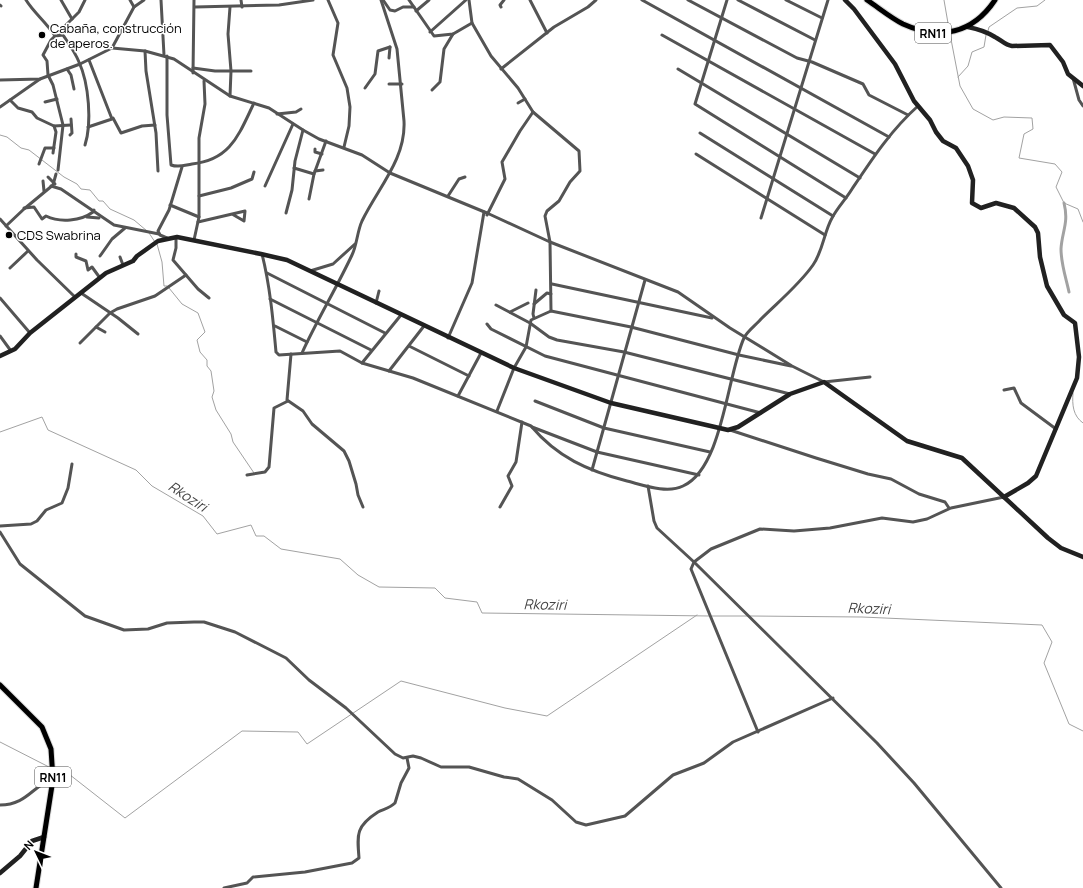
<svg xmlns="http://www.w3.org/2000/svg" width="1083" height="888" viewBox="0 0 1083 888" font-family="Manrope,sans-serif">
<style>
.lines{fill:none;stroke-linecap:round;stroke-linejoin:round}
.stream{stroke:#a2a2a2;stroke-width:1}
.canal{stroke:#a2a2a2;stroke-width:3}
.primary-casing{stroke:#dbdbdb;stroke-width:7}
.street{stroke:#545454;stroke-width:3}
.secondary{stroke:#212121;stroke-width:4.5}
.primary{stroke:#000;stroke-width:5}
.poi-dot{fill:#000;stroke:#fff;stroke-width:1.5}
.labels{text-anchor:middle;dominant-baseline:central;stroke-width:3;stroke-linejoin:round;paint-order:stroke}
.shield{fill:#fff;stroke:#4c4c4c;stroke-width:1}
.shield-label{font-size:12px;font-weight:bold;fill:#000}
.poi-label{font-size:13px;fill:#000;stroke:#fff;text-anchor:start}
.water-label{font-size:14px;font-style:italic;fill:#434343;stroke:#fff}
</style>
<rect width="100%" height="100%" fill="#fff"/>
<g class="lines">
<!-- stream -->
<g class="stream">
<path d="M944,0L949,29"/>
<path d="M988,31L989,27L1017,8L1037,6L1045,0"/>
<path d="M950,34L960,86L973,109L993,120L1004,117L1032,118L1033,129L1024,134L1019,158L1055,164L1062,172L1056,187L1064,203L1078,209L1083,222"/>
<path d="M958,77L968,66L972,52L984,47L986,35"/>
<path d="M0,135L7,137L21,148L29,150L64,177L77,184L81,189L90,190L99,201H103L110,209L134,220L147,231"/>
<path d="M149,233L155,242"/>
<path d="M157,244L162,262L164,286H167"/>
<path d="M169,288L182,304L198,313L205,332L197,340L200,352L207,360V366L211,371L214,391L212,397L216,410L231,434L233,442L254,473"/>
<path d="M1073,393C1072,405 1073,416 1083,423"/>
<path d="M0,432L42,417L48,430L136,470L152,486L203,516L217,534L251,525L256,536H264L281,549L340,559L358,575L379,587L435,588L445,598L477,602L482,613L709,616"/>
<path d="M712,616H747"/>
<path d="M750,616L862,617L1042,625L1052,642L1044,663L1069,724L1083,731"/>
<path d="M0,742L49,767"/>
<path d="M56,769L65,771L125,818L242,731L298,732L307,744L401,681L505,708L547,716L697,615"/>
</g>
<!-- canal -->
<path class="canal" d="M1064,203C1069,223 1062,231 1061,249C1061,264 1066,278 1069,292"/>
<defs>
<g id="primary">
<path d="M867,0C879,8 891,18 903,24C940,41 973,33 995,0"/>
<path d="M0,685L42,727L51,749L53,779L36,888"/>
</g>
</defs>
<!-- primary casing -->
<use href="#primary" class="primary-casing"/>
<!-- street -->
<g class="street">
<path d="M26,0C34,13 47,23 55,36"/>
<path d="M61,0L72,19"/>
<path d="M130,0L134,7"/>
<path d="M161,0L164,55"/>
<path d="M241,0L242,7"/>
<path d="M328,0L338,23L333,55L347,88L350,107L349,126L344,147"/>
<path d="M383,0L390,10L395,11L403,7H414"/>
<path d="M409,0L434,36L453,34L472,23"/>
<path d="M469,0L472,23L491,56L518,88L533,112L579,151L580,171L570,182L559,201L547,211L545,216L550,242L551,311"/>
<path d="M530,0L547,33"/>
<path d="M642,0L889,137"/>
<path d="M688,0L797,58L812,62L863,84L869,95L908,115"/>
<path d="M727,0L695,104L846,198"/>
<path d="M738,0L815,40"/>
<path d="M786,0L822,18"/>
<path d="M0,5L1,6"/>
<path d="M195,7L279,5L313,0"/>
<path d="M501,7L500,5L504,0"/>
<path d="M416,11L429,0"/>
<path d="M430,32L466,0"/>
<path d="M61,34V30L79,12L85,0"/>
<path d="M662,35L875,154"/>
<path d="M112,48L145,51L174,59L230,96L269,108L303,130L319,139L362,155L390,173L487,213L550,242L678,292L730,328L792,366L824,382L870,377"/>
<path d="M145,51L146,71L156,133L158,171"/>
<path d="M167,56V115L171,165C179,168 185,165 192,164C231,160 239,134 254,103"/>
<path d="M389,58L390,47"/>
<path d="M193,68L215,71H251"/>
<path d="M67,69L71,75L74,89"/>
<path d="M501,69L554,27L588,7L596,0"/>
<path d="M678,69L860,178"/>
<path d="M193,73L194,0"/>
<path d="M1073,78L1079,100L1083,106"/>
<path d="M0,80L40,79L80,64L112,48L134,7L144,0"/>
<path d="M389,84H402"/>
<path d="M365,88L375,74L378,51L390,47"/>
<path d="M432,90L440,82L444,49L453,34"/>
<path d="M230,96L231,71L228,34L230,7"/>
<path d="M10,100L18,108L32,112L37,118L54,126L71,125"/>
<path d="M45,102L57,99"/>
<path d="M518,103L525,99"/>
<path d="M0,107L40,79"/>
<path d="M277,114L296,112L301,109"/>
<path d="M113,118L121,133L142,126L155,125"/>
<path d="M88,127L112,119L89,60"/>
<path d="M700,133L833,216"/>
<path d="M70,135L72,133L71,119"/>
<path d="M315,149V152L322,154"/>
<path d="M53,153L56,132L54,126"/>
<path d="M696,154L825,235"/>
<path d="M39,164L45,148H54"/>
<path d="M294,168L314,174"/>
<path d="M58,170L63,125L53,85L48,75L47,61L43,55L51,40L55,36L63,35C69,44 75,52 79,62C89,84 92,123 85,145"/>
<path d="M315,171L323,170"/>
<path d="M48,177L55,184"/>
<path d="M43,181L44,191"/>
<path d="M51,186L61,189L114,225L159,234"/>
<path d="M265,186L293,124"/>
<path d="M199,196L231,188L252,179L254,172"/>
<path d="M448,196L459,179L465,177"/>
<path d="M309,199L314,174L326,141"/>
<path d="M170,205L199,217"/>
<path d="M24,208L34,207L42,219L46,216C60,223 81,221 93,212L94,210"/>
<path d="M286,213L292,190L295,161L303,130"/>
<path d="M487,215L505,179L502,162L520,131L533,112"/>
<path d="M87,217L99,218"/>
<path d="M761,218L828,0"/>
<path d="M0,219L37,260L75,297"/>
<path d="M198,222L245,211L244,221L232,214"/>
<path d="M6,226L24,209L53,185L56,174"/>
<path d="M176,237V248L173,260L198,289L209,298"/>
<path d="M167,238L160,235L158,231L169,210L182,167"/>
<path d="M194,240L199,217V138L205,104L204,81"/>
<path d="M76,254V257L86,261L88,270L92,267L100,278"/>
<path d="M262,254C270,286 273,319 276,352L279,355L340,351L362,363L413,378L531,426C557,457 588,471 627,481C643,485 667,494 683,486C723,468 727,375 744,338C747,331 756,325 761,319C778,302 799,285 813,265C823,251 824,232 832,218C837,208 846,199 852,189C872,159 891,130 918,106"/>
<path d="M100,256L112,239L125,228"/>
<path d="M120,257L123,265"/>
<path d="M10,268L28,251"/>
<path d="M310,271L333,264L355,244"/>
<path d="M267,273L385,333"/>
<path d="M552,284L712,318"/>
<path d="M81,293L118,318L138,334"/>
<path d="M0,298L30,333"/>
<path d="M270,299L371,350"/>
<path d="M376,303L379,291"/>
<path d="M534,304L547,293L551,294"/>
<path d="M496,305L530,323L549,337L557,340L624,352L790,394"/>
<path d="M510,312L528,303"/>
<path d="M534,318L533,314L536,290"/>
<path d="M487,324L491,329L545,356L761,413"/>
<path d="M275,326L307,342"/>
<path d="M96,327L105,332"/>
<path d="M0,336L11,351"/>
<path d="M448,338L472,283L484,212"/>
<path d="M80,343L110,313L117,309L155,296L186,275"/>
<path d="M409,346L469,376"/>
<path d="M302,353C317,320 336,289 352,255C357,245 357,232 362,221C378,188 406,159 404,121L397,49L381,0"/>
<path d="M291,354L287,400L303,411L312,424L344,451L349,461L356,484L358,495L363,507"/>
<path d="M362,363L401,315"/>
<path d="M389,371L424,326"/>
<path d="M1004,390L1014,388L1021,403L1056,429"/>
<path d="M458,396L481,353"/>
<path d="M535,401L604,428L710,452"/>
<path d="M497,411L514,368L526,347L531,320L551,311L631,327L739,355L791,366"/>
<path d="M532,427L597,452L699,475"/>
<path d="M730,430L816,458L868,474L891,479L919,494L945,502L949,508"/>
<path d="M592,470L645,280"/>
<path d="M247,475L265,472L269,467L274,408L288,401"/>
<path d="M648,486L654,521L657,528L694,562L877,743L914,783L1001,888"/>
<path d="M500,507L512,486L508,476L516,462L522,422"/>
<path d="M0,526L31,524L37,521L46,510L62,503L68,488L72,464"/>
<path d="M0,532L20,564L85,616L124,630L148,629L167,623L194,622H204L235,632L286,658L309,680L346,708L395,754L403,758L413,756L421,758L441,767H469L504,777L518,779L552,800L576,822L586,825L625,816L673,775L704,763L733,742L833,698"/>
<path d="M758,732L691,569L694,562L711,549L760,529L794,531L830,528L882,518L913,522L927,519L951,508L1004,497"/>
<path d="M0,805C27,805 33,785 53,779"/>
<path d="M224,888L247,883L253,877L305,872L352,863L359,858C357,834 356,826 378,812C384,809 390,808 395,803L401,783L409,768L407,758"/>
</g>
<!-- secondary -->
<g class="secondary">
<path d="M845,0L854,9L895,64L914,101L930,120L936,132L943,141L956,148L968,166L973,180L972,203L981,208L996,203L1014,208L1035,227L1038,233L1040,257L1047,286L1064,315L1075,323L1079,357L1077,378L1036,476L1028,483L1004,497"/>
<path d="M968,27C978,29 987,32 995,37C1001,40 1005,45 1012,46L1050,45L1063,62L1068,74L1083,86"/>
<path d="M0,356L15,349L30,333L106,273L133,261L137,256L158,241L177,237L261,254L287,260L514,368L611,403L728,430L738,427L790,394L824,382L907,441L962,458L1048,538L1061,548L1083,557"/>
<path d="M0,873L20,856L32,841L44,837"/>
</g>
<!-- primary -->
<use href="#primary" class="primary"/>
</g>
<!-- markers -->
<g class="poi-dot">
<circle cx="42" cy="35" r="4"/>
<circle cx="9" cy="235" r="4"/>
</g>
<g class="labels">
<!-- shield labels -->
<g class="shield">
<rect x="915" y="23" width="36" height="20" rx="3"/>
<rect x="35" y="767" width="36" height="20" rx="3"/>
</g>
<g class="shield-label">
<text x="933" y="33">RN11</text>
<text x="53" y="777">RN11</text>
</g>
<!-- poi labels -->
<g class="poi-label">
<text x="50" y="28">Cabaña, construcción<tspan x="50" dy="15">de aperos.</tspan></text>
<text x="17" y="235">CDS Swabrina</text>
</g>
<!-- water labels -->
<g class="water-label">
<text transform="translate(188 496) rotate(33)">Rkoziri</text>
<text transform="translate(545 604) rotate(1)">Rkoziri</text>
<text transform="translate(869 608) rotate(2)">Rkoziri</text>
</g>
</g>
<!-- north arrow -->
<g transform="translate(36 852) rotate(313)" stroke="#ffffff" stroke-width="3" paint-order="stroke">
<path d="M0-3L7 15L0 10L-7 15Z" fill="#000000"/>
<text y="-6" font-size="11" font-weight="bold" text-anchor="middle" fill="#000000">N</text>
</g>
</svg>
